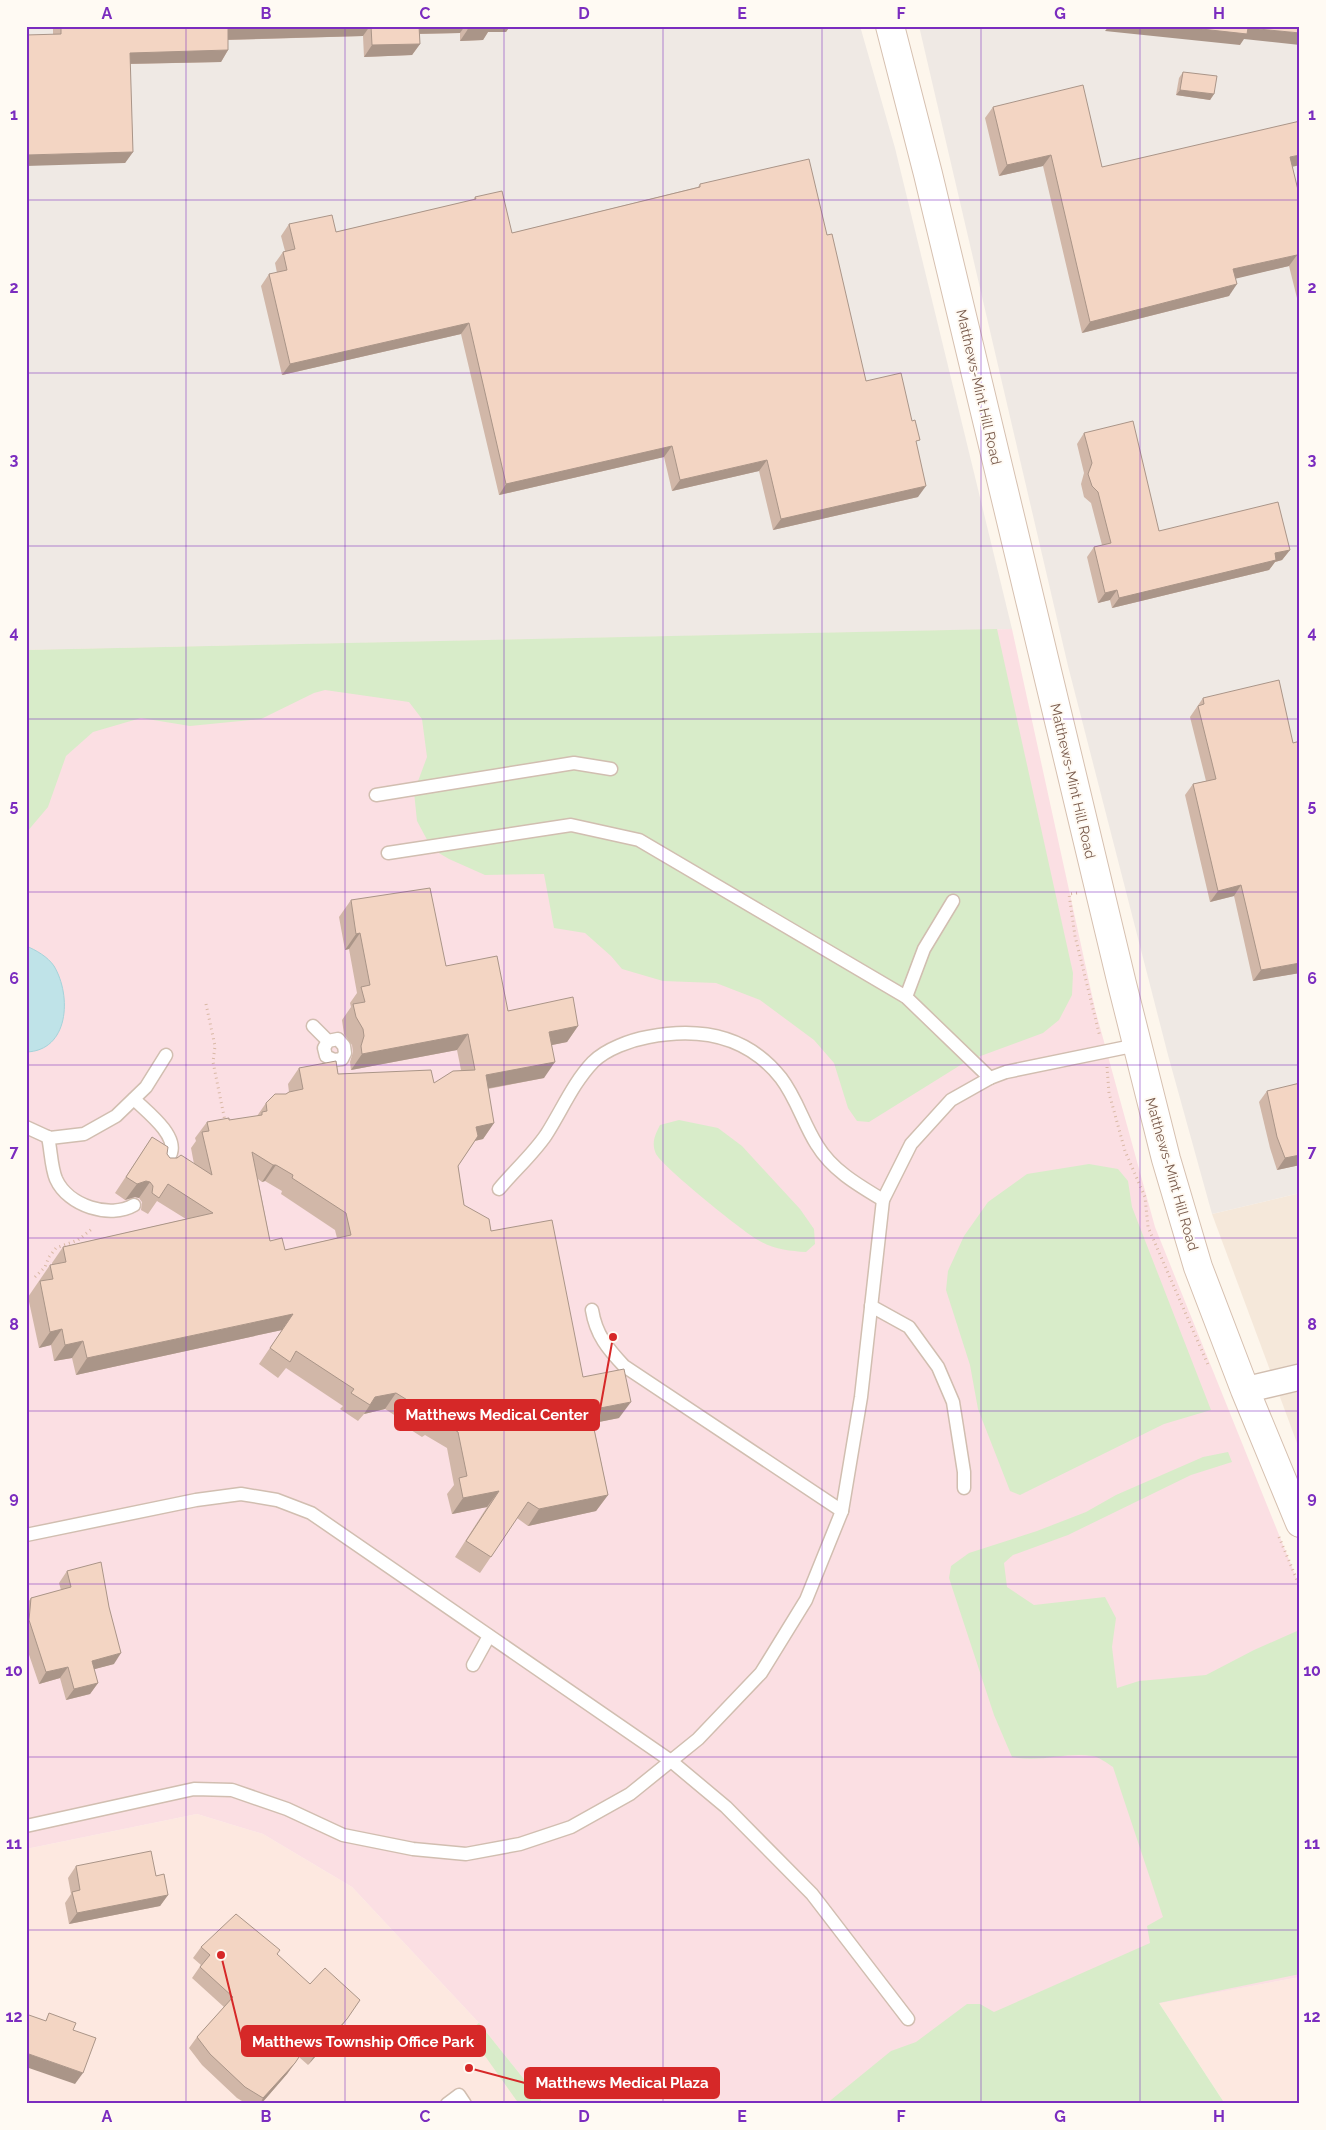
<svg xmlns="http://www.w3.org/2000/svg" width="1326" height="2130" viewBox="0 0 1326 2130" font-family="Raleway,sans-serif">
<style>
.residential{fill:#f5e8da}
.commercial{fill:#fde8e0}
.industrial{fill:#efe9e4}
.medical{fill:#fbdfe3}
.green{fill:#d8ecc9}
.water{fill:#bfe3e8;stroke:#a5d3da}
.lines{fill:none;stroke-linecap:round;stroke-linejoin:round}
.lane-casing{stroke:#d1beb0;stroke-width:15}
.street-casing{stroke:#d1beb0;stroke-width:28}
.secondary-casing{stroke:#d6c0b0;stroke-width:30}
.path{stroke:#d9b8a5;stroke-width:3;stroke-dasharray:1 4;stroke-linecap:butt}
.lane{stroke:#fff;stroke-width:12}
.street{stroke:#fff;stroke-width:25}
.secondary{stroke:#fff;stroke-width:28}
.wall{fill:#d1b7a8;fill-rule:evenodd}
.shaded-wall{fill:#aa9588}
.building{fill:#f3d5c3;stroke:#aa9588;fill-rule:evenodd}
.grid{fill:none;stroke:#7b2cbf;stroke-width:1;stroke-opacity:0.55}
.labels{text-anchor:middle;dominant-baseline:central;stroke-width:4;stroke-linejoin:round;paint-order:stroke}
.street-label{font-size:14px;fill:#7a5c4d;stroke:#fffaf3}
.leader{fill:none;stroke:#d62828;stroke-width:2}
.callout-dot{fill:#d62828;stroke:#fffaf3;stroke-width:2}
.callout{fill:#d62828;stroke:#d62828;stroke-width:2}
.callout-label{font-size:15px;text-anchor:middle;font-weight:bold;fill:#fff}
.neatline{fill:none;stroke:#7b2cbf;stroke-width:2}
.grid-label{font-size:16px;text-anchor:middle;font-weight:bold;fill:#7b2cbf}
</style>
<rect width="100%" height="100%" fill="#fdf6ec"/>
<!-- residential -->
<path class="residential" d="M1300,1193V1451L1212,1214Z"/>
<!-- commercial -->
<g class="commercial">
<path d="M197,1814L263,1834L352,1887L479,2023L544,2104H26V1849Z"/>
<path d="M1300,1977V2104H1225L1159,2003Z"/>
</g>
<!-- industrial -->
<g class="industrial">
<path d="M26,26H860L895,148L1012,629L26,650Z"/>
<path d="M919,26H1300V1193L1212,1214L1168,1055L1068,666Z"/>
</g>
<!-- medical -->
<path class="medical" d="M1012,629L1095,1009L1155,1227L1300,1587V1977L1059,2022L922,2104H544L479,2023L352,1887L263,1834L197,1814L26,1849V650Z"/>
<!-- green -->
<g class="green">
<path d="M997,629L1073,973L1072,995L1059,1020L1043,1033L967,1061L869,1122L857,1121L848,1108L834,1063L814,1040L760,1000L716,983L663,981L622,969L611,956L585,933L554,928L544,874L485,875L449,859L432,849L417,821L414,792L427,757L422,719L409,702L325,690L314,693L261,719L190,726L141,718L93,732L66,756L48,807L26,833V650Z"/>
<path d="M679,1120L718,1128L742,1146L800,1209L814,1229L815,1244L806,1252C789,1251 773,1249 758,1240C742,1231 663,1167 656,1154C651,1143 655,1135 660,1125Z"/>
<path d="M1089,1164L1118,1169L1128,1181L1132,1207L1211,1410L1164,1424L1020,1495L1010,1491L978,1409L970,1365L946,1290L948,1271L964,1236L988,1202L1027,1174Z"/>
<path d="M1228,1452L1232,1462L1191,1475L1068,1535L1013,1555L1004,1563L1007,1587L1034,1605L1105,1597L1116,1618L1112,1647L1117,1688L1139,1681L1206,1675L1254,1650L1297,1631L1300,1638V1974L1159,2003L1225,2104H826L891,2051L916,2042L967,2004H980L994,2012L1150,1943L1147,1926L1163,1917L1113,1767C1107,1763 1099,1757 1092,1756C1065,1752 1041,1763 1012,1757L994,1715L949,1578L951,1566L969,1553L1037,1531L1086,1512L1116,1495L1203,1457Z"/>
<path d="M479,2023L544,2104H519L468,2032Z"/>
</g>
<!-- water -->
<path class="water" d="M26,946C36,950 48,957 54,966C72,996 69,1051 26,1052Z"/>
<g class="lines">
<defs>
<g id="lane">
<path d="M376,795L574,763L611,769"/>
<path d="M388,853L571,825L639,840L906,997L990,1078"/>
<path d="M906,997L924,949L953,901"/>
<path d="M313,1026L328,1041L324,1048L326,1056L334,1060L342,1059L345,1053L344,1046L338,1039L328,1041"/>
<path d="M134,1099C146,1111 177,1134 171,1153C169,1158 166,1163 163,1167"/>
<path d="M26,1127L50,1138L84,1134L116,1116L146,1087L166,1055"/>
<path d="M48,1137C51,1150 51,1167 56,1179C68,1206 110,1219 134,1205"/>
<path d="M499,1189C514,1171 533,1154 546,1135C562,1110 573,1083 593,1062C606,1049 631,1040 648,1037C699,1027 747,1035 781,1078C797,1099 803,1123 817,1145C832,1170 858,1185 883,1200"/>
<path d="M871,1306L909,1327L938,1367L953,1402L964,1472V1488"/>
<path d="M592,1310C596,1335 608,1349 624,1366L842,1511"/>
<path d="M26,1535L196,1500L241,1494L277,1500L311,1513L671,1761L726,1807L812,1894L908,2019"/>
<path d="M473,1665L489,1636"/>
<path d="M26,1826L194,1789L232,1790L287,1809L343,1835L413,1849L466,1854L520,1844L571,1827L630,1794L698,1739L761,1673L806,1600L842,1511L861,1397L883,1200L911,1144L951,1100L990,1078L1006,1072L1137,1045"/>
<path d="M447,2104L459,2095L465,2104"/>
</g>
<path id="street" d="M1245,1390L1300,1377"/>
<path id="secondary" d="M890,26L928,174L1122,984L1166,1159L1198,1267L1245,1390L1300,1523"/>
</defs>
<!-- lane casing -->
<use href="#lane" class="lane-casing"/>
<!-- street casing -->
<use href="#street" class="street-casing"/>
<!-- secondary casing -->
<use href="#secondary" class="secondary-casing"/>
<!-- path -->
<g class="path">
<path d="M1077,893L1069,894L1075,936L1100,1037"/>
<path d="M206,1004L215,1046L213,1062L225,1121"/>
<path d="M1107,1067L1109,1093L1125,1151L1145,1197L1148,1227L1209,1367"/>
<path d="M35,1277L45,1267L49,1257L56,1248L78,1240L93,1228"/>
<path d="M1279,1537L1300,1587"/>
</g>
<!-- lane -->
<use href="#lane" class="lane"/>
<!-- street -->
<use href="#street" class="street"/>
<!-- secondary -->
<use href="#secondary" class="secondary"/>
</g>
<!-- wall -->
<g class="wall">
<path d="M53,26H510L506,32H488L483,40L460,41V33L419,34L420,44L412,55L364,57L363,36L228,40V50L221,62L130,64L133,152L125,163L53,34Z"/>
<path d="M1183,72L1214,94L1210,100L1176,95L1179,78Z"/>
<path d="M993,107L1102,167L1292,166L1298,190L1300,189V301L1298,302L1289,266L1235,278L1229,296L1082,333L1043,166L999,176L985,118Z"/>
<path d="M700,184L827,235L866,381L916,444L918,497L773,530L759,471L672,491L664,457L499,495L461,334L282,375L261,286L269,274L277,273L275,263L283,252L285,251L281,236L289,224L336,232L473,200L475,197L512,233L698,187Z"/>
<path d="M1084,433L1159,531L1290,550L1282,560L1275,562L1269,570L1112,608L1110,600L1098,603L1087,557L1094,547L1102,545L1091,503L1084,497L1081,484L1084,473L1077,444Z"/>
<path d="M1203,698L1300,973L1253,981L1234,896L1210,902L1185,795L1193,784L1206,781L1190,717Z"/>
<path d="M351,900L446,966L508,1011L578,1026L567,1042L552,1045L544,1078L488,1089L494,1123L483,1139L475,1141L458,1166L464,1205L491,1231L583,1377L619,1418L593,1423L608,1495L596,1511L528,1526L517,1518L480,1573L455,1557L487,1507L452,1514L447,1494L454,1485L447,1448L425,1435L422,1437L403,1425L405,1422L385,1409L364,1414L358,1421L340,1409L343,1406L286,1368L278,1378L259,1364L282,1330L76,1375L72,1358L54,1361L51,1345L39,1348L28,1297L50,1265H52V1263L63,1247L186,1219L157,1201L148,1214L141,1210L142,1202L139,1198L135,1197L125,1200L115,1193L152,1137L170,1158L194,1164L191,1148L196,1141L195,1138L207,1122L229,1120L257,1116L266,1103L286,1094L289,1092L288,1084L299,1068L338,1074L434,1083L461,1070L457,1050L351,1070L350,1062L353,1052L352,1045L344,1034L342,1020L351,1007L350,1003L357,993L349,949L345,950L339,917ZM258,1179L262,1182L265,1181L282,1191L281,1194L335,1230L337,1238L285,1250L270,1241Z"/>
<path d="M1267,1091L1300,1165L1277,1170L1270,1148L1259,1102Z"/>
<path d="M67,1571L114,1664L94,1669L98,1683L90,1694L66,1700L60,1678L39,1684L26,1646V1605L31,1598L61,1590L59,1583Z"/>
<path d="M76,1866L156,1876L168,1895L160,1906L69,1924L65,1903L71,1894L68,1878Z"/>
<path d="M201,1947L277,1954L339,2030L308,2065L299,2057L287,2074L261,2104H247L237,2098L202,2065L189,2048L197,2037L224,2007L192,1978L201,1965L193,1958Z"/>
</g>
<!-- shaded-wall -->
<g class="shaded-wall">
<path d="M311,26H370L363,36L220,40L228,29Z"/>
<path d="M417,26H465L460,33L411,34Z"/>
<path d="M487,26H510L506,32H488L483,40L460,41L468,29Z"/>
<path d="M1109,26H1174L1248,28L1300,33V45L1244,39L1240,45L1105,31Z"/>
<path d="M420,44L412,55L364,57L372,45Z"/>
<path d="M228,50L221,62L122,64L130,53Z"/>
<path d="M1180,90L1214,94L1210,100L1176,95Z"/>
<path d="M133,152L125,163L26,166V155Z"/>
<path d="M1051,155L1043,166L999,176L1007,165Z"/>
<path d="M1300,155V165L1283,169L1290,157Z"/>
<path d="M1297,255L1289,266L1226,281L1233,269Z"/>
<path d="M1237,284L1229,296L1082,333L1090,322Z"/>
<path d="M469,323L461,334L282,375L290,364Z"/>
<path d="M672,446L664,457L499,495L506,484Z"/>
<path d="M767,460L759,471L672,491L680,480Z"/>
<path d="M926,486L918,497L773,530L781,519Z"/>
<path d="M1290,550L1282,560L1275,562L1269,570L1112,608L1119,598L1275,553Z"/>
<path d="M1117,590L1110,600L1098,603L1105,593Z"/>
<path d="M1241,885L1234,896L1210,902L1218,891Z"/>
<path d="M360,933L349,949L345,950L356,934Z"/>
<path d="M1300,963V973L1253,981L1261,970Z"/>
<path d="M578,1026L567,1042L537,1048L549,1032Z"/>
<path d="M468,1034L457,1050L351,1070L362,1054Z"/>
<path d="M555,1062L544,1078L474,1091L486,1075Z"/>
<path d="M494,1123L483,1139L465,1143L476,1127Z"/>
<path d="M1300,1155V1165L1277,1170L1285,1158Z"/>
<path d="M273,1165H276L265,1181L262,1182Z"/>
<path d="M146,1181L150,1182L139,1198L135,1197L125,1200L137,1184Z"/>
<path d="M293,1314L282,1330L76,1375L87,1358Z"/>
<path d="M62,1329L51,1345L39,1348L50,1332Z"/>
<path d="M83,1341L72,1358L54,1361L65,1345Z"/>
<path d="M396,1393L385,1409L364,1414L375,1397Z"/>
<path d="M631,1402L619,1418L579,1426L590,1410Z"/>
<path d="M499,1491L487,1507L452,1514L463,1498Z"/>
<path d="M608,1495L596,1511L528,1526L539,1509Z"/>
<path d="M121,1653L114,1664L84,1672L92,1661Z"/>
<path d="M68,1667L60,1678L39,1684L46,1672Z"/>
<path d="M98,1683L90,1694L66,1700L74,1689Z"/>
<path d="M168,1895L160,1906L69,1924L77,1913Z"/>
<path d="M347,2019L339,2030L308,2065L316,2053Z"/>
<path d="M26,2053L83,2073L75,2084L26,2067Z"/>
<path d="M295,2063L287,2074L261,2104H260L263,2098Z"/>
</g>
<!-- building -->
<g class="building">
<path d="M61,26H311L228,29V50L130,53L133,152L26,155V35L61,34Z"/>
<path d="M371,26H419L420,44L372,45Z"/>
<rect x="468" y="26" width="23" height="3"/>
<path d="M1174,26H1300V33L1248,28L1247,34Z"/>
<path d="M1183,72L1217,76L1214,94L1180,90Z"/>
<path d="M1083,85L1102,167L1300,121V155L1290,157L1298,190L1300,189V266L1297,255L1233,269L1237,284L1090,322L1051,155L1007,165L993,107Z"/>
<path d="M809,159L827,235L832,234L866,381L901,373L912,421L915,420L920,440L916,441L926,486L781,519L767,460L680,480L672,446L506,484L469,323L290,364L269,274L287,270L283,252L295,249L289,224L332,215L336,232L476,199L475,197L502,191L512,233L700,187V184Z"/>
<path d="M1133,421L1159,531L1278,502L1290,550L1275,553L1276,560L1119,598L1117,590L1105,593L1094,547L1111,543L1098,492L1092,486L1088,474L1092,463L1084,433Z"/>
<path d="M1279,680L1293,743L1300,741V963L1261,970L1241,885L1218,891L1193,784L1216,779L1198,706L1204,704L1203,698Z"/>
<path d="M430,888L446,966L497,956L508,1011L573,997L578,1026L549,1032L555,1062L486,1075L494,1123L476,1127L478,1136L458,1166L464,1205L489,1219L491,1231L552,1220L583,1377L624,1369L631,1402L590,1410L608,1495L539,1509L528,1502L491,1557L466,1541L499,1491L463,1498L459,1478L467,1476L458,1432L436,1418L434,1421L415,1409L417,1406L396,1393L375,1397L370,1405L351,1393L354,1389L296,1351L290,1362L270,1348L293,1314L87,1358L83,1341L65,1345L62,1329L50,1332L40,1281L53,1279L50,1265L66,1262L63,1247L213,1213L168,1184L159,1198L152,1193L153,1186L150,1182L146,1181L137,1184L126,1177L152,1137L168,1147L167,1154L170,1158H177L181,1155L212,1175L202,1132L209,1131L207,1122L229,1118V1120L262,1115V1112L267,1111L266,1103L275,1094H286L289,1092L303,1089L299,1068L336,1061L338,1074L431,1070L434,1083L453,1071L475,1070L468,1034L362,1054L361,1046L364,1036L363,1029L356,1017L353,1004L365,1002L361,987L370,985L360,933L356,934L351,900ZM252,1152L273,1165H276L293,1175L292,1178L346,1213L351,1235L285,1250L282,1238L270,1241Z"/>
<path d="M1300,1083V1155L1285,1158L1277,1137L1267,1091Z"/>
<path d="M101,1562L109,1607L121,1653L92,1661L98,1683L74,1689L68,1667L46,1672L29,1620L31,1598L71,1587L67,1571Z"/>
<path d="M151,1851L156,1876L164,1874L168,1895L77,1913L72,1892L80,1890L76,1866Z"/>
<path d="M236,1914L280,1950L277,1954L310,1984L325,1968L360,2000L347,2019L316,2053L307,2045L295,2063L263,2098L245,2087L210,2054L197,2037L233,1997L200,1967L210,1955L201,1947Z"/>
<path d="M49,2013L76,2023L73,2030L96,2038L83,2073L26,2053V2014L46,2021Z"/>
</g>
<!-- grid -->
<path class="grid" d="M186,26V2104M345,26V2104M504,26V2104M663,26V2104M822,26V2104M981,26V2104M1140,26V2104M26,200H1300M26,373H1300M26,546H1300M26,719H1300M26,892H1300M26,1065H1300M26,1238H1300M26,1411H1300M26,1584H1300M26,1757H1300M26,1930H1300"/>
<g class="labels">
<!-- street labels -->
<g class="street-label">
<text transform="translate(979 387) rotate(77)">Matthews-Mint Hill Road</text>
<text transform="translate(1073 781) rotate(77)">Matthews-Mint Hill Road</text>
<text transform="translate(1172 1174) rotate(74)">Matthews-Mint Hill Road</text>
</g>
</g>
<!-- callouts -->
<path class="leader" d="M613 1337L599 1415M221 1955L242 2041M469 2068L525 2083"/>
<g class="callout-dot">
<circle cx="613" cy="1337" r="5"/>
<circle cx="221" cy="1955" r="5"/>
<circle cx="469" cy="2068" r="5"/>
</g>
<g class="callout">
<rect x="395" y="1400" width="204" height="30" rx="5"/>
<rect x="242" y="2026" width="243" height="30" rx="5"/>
<rect x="525" y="2068" width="194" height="30" rx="5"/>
</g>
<g class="callout-label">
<text x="497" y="1420">Matthews Medical Center</text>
<text x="363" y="2047">Matthews Township Office Park</text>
<text x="622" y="2088">Matthews Medical Plaza</text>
</g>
<!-- border -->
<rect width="1326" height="2130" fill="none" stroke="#fffaf3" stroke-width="55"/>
<rect x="28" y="28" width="1270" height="2074" class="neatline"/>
<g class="grid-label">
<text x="107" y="19">A</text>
<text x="266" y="19">B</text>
<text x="425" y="19">C</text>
<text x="584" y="19">D</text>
<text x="742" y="19">E</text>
<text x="901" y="19">F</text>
<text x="1060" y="19">G</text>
<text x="1219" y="19">H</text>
<text x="14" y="120">1</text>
<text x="1312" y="120">1</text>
<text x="14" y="293">2</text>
<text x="1312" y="293">2</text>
<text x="14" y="465">3</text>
<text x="1312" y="465">3</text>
<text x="14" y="638">4</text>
<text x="1312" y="638">4</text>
<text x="14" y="811">5</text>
<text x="1312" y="811">5</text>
<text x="14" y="984">6</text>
<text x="1312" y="984">6</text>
<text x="14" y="1157">7</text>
<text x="1312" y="1157">7</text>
<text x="14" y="1330">8</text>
<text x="1312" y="1330">8</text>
<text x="14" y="1503">9</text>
<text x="1312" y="1503">9</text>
<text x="14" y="1676">10</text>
<text x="1312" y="1676">10</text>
<text x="14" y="1849">11</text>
<text x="1312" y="1849">11</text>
<text x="14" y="2022">12</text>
<text x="1312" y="2022">12</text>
<text x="107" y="2122">A</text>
<text x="266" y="2122">B</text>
<text x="425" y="2122">C</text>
<text x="584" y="2122">D</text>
<text x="742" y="2122">E</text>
<text x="901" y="2122">F</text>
<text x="1060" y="2122">G</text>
<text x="1219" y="2122">H</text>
</g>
</svg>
